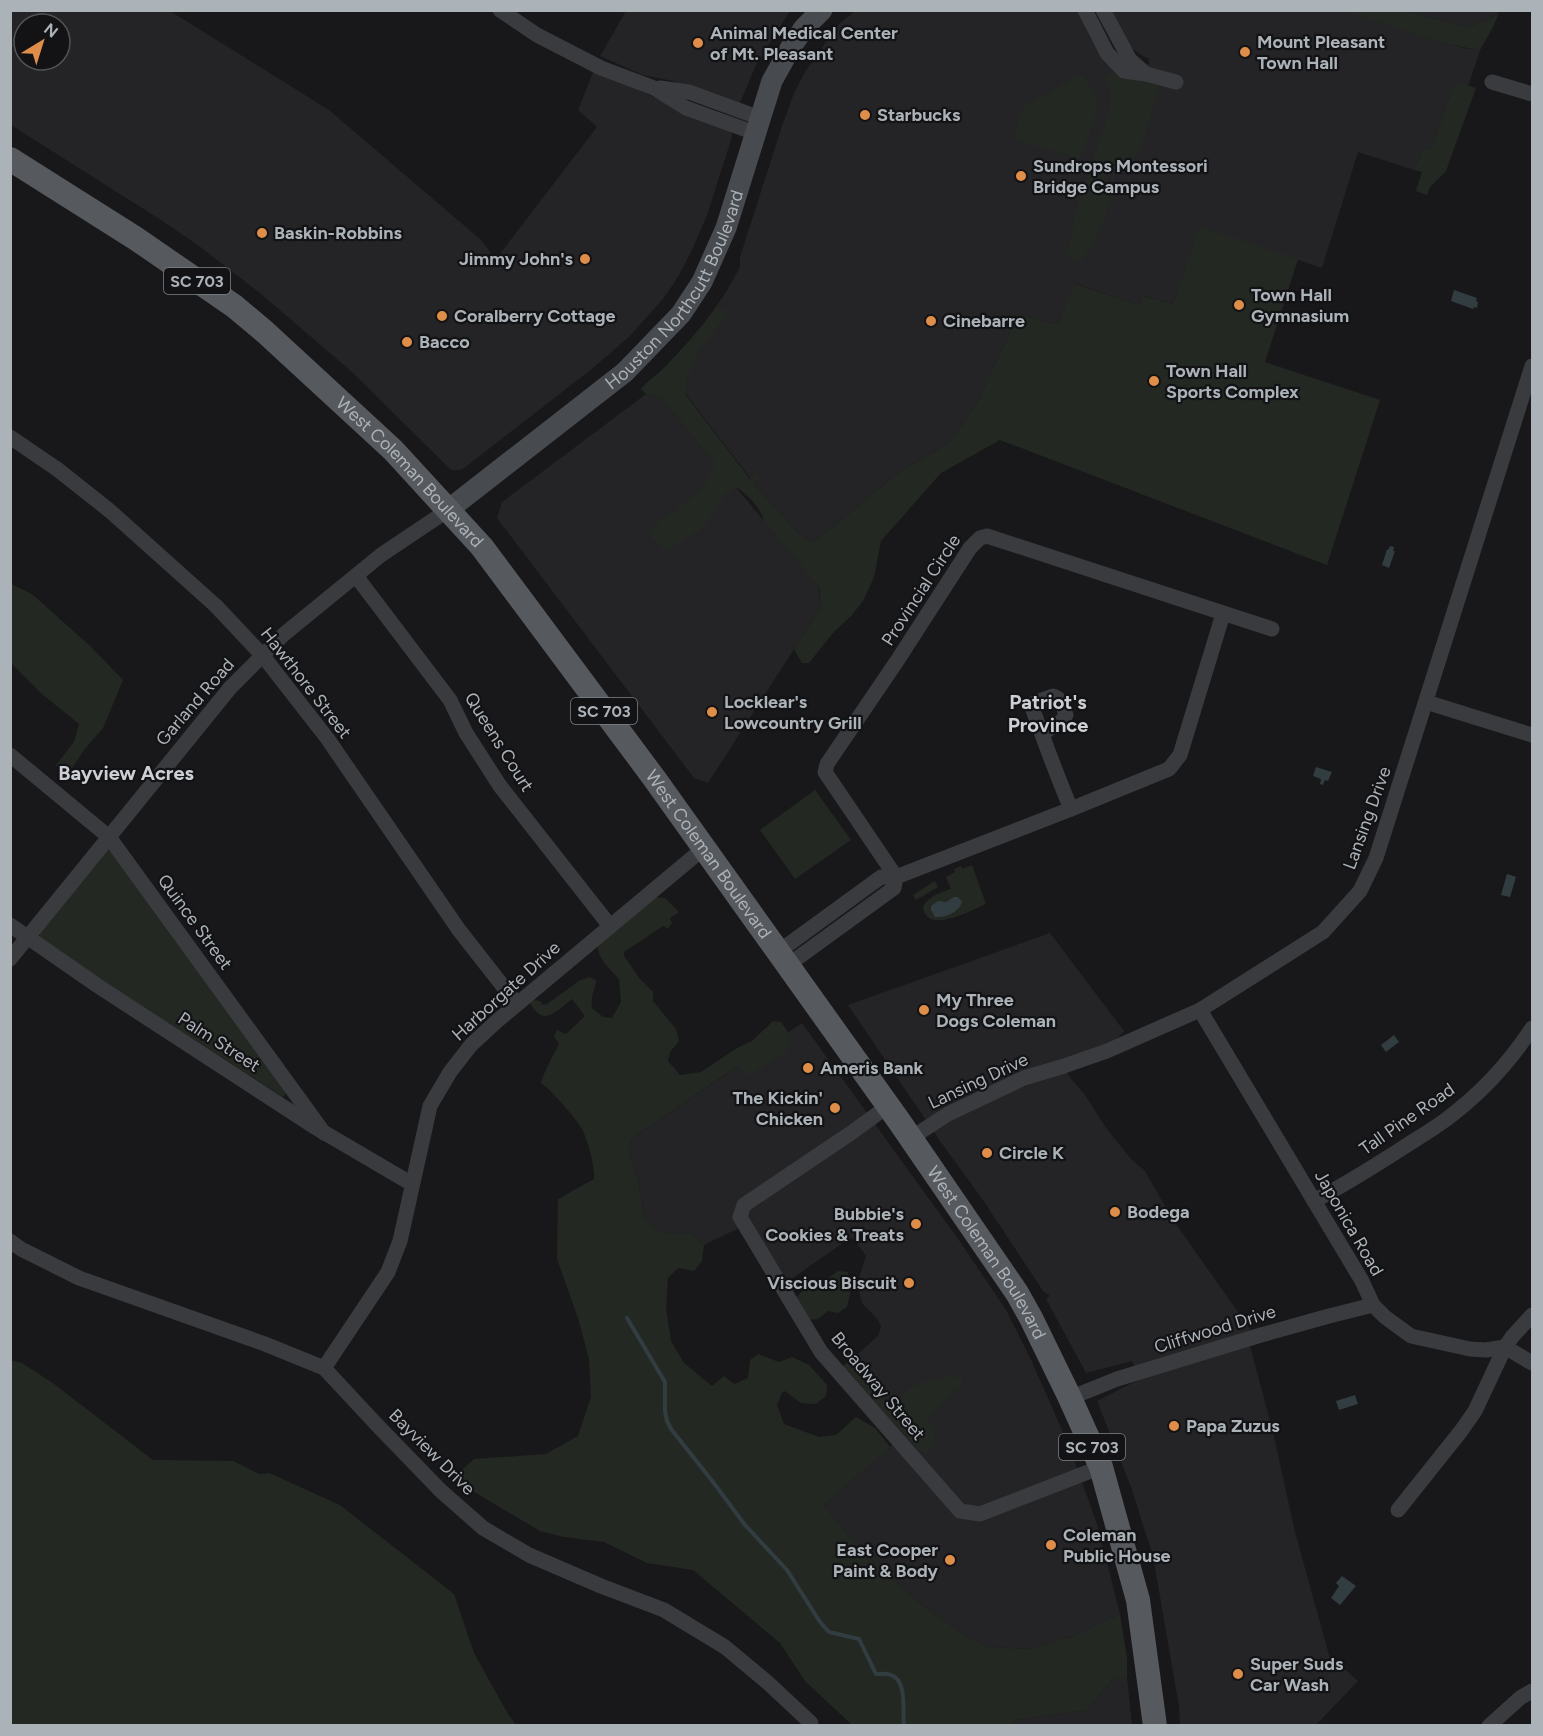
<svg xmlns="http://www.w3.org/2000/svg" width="1543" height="1736" viewBox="0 0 1543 1736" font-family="Figtree,sans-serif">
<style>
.built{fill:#242426;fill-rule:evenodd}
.green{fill:#232922}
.water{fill:#323d41}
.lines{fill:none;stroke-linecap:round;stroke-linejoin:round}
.stream{stroke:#323d41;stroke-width:4}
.street{stroke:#393b3e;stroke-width:15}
.secondary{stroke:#474a4e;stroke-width:21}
.primary{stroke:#56595d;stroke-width:24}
.poi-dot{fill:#df8e4a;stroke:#131315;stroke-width:2}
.labels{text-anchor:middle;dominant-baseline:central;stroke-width:4.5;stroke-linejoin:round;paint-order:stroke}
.shield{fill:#131315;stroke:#7d8287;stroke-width:1.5}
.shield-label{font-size:16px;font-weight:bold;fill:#abb2b8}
.poi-label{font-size:18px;font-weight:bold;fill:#abb2b8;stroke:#131315;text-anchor:start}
.street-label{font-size:18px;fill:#abb2b8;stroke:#131315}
.neighbourhood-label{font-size:20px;font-weight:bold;fill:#ccd0d4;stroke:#131315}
</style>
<rect width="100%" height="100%" fill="#18181a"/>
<!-- built -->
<g class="built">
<path d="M10,11H170L329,110L480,239L496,259L597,127L578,110L594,70L732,132V137L707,215L692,250L678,277L663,299L629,337L588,372L464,468L460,470H451L352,372L260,293L199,246L161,220L11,125ZM24,24H60V60H24Z"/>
<path d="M626,11H790L756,65L739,105L735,106L673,81L643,75L600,56Z"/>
<path d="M855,11H1079L1089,35L1101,56L1148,68L1149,59L1141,55L1129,46L1110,11H1348L1433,39L1464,48L1480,50L1468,86L1455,82L1431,149L1424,147L1414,170L1358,152L1322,268L1199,226L1173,304L1144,296L1140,305L1076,284L1058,325L1019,314L975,407L948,444L902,470L818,539L811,541L800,535L754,484L760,478L751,479L685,393L662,370L688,343L706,321L726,292L740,267V257L782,126L794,93L805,72L838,25Z"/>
<path d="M1405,11H1501L1486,21L1466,27Z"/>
<path d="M646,394L661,398L818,585L821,607L708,783L694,778L497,518L502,502Z"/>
<path d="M1050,933L1124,1031L1107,1051L1064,1067L1071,1079L1085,1095L1106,1128L1132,1160L1145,1171L1173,1220L1260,1343L1250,1346L1273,1432L1295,1532L1329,1655L1358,1681L1316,1725H1180L1179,1707L1153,1556L1131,1487L1097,1401L1132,1383L1140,1380L1132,1361L1086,1373L1046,1299L1050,1296L1043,1291L983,1200L940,1141L848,1005Z"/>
<path d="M802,1023L961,1243L1006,1310L1032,1362L1070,1448L1097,1524L1120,1614L1073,1636L1031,1649L989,1647L969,1638L922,1605L861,1551L824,1505L893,1444L835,1374L878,1336L881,1327L878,1320L862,1303L857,1284L866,1256L854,1239L850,1238L777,1289L741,1227L704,1245L689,1233L670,1234L660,1232L645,1220L637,1176L628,1151L632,1138Z"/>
<path d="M1114,1677H1127L1132,1725L1012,1726L1015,1720L1087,1710Z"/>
</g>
<!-- green -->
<g class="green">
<path d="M1348,11H1405L1466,27L1486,21L1499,13L1493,27L1480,50C1435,44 1391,25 1348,11Z"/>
<path d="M1109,74H1118L1159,85C1154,104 1143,153 1129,164C1123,168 1118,168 1111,167L1105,175C1121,198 1094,244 1079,263L1068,257V251L1077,206L1109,114L1111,90L1106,80Z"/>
<path d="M1078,76H1082C1088,84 1095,93 1097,102C1099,113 1084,147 1080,159L1017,140L1015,136L1023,107Z"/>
<path d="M1455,82L1476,88L1446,171L1430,187L1427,195L1416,191L1422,172L1414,170L1424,147L1431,149Z"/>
<path d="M1199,226L1298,259L1265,362L1380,400L1327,565L1000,440L941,473L881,541L874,577L863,601L851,616L833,633L809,663H802L794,649L821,607L819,587L764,521C760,507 747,494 736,487L724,495L711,517L700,531L683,539L669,551L658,544L650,535L659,521L677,510L704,486L715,463L661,398L646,394L641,389C648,380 657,375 665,367C684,347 701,328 717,306L725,311L726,316L699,350L686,379L685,394L750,479L757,474L760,478L754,484L800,535L811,541L818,539L902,470L948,444L975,407L1019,314L1058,325L1075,284L1140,305L1143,296L1173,304Z"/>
<path d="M11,584L32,594L90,646L123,680L103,728L84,750L70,771L64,773L56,765L74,742L79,724L42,694L11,663Z"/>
<path d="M815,790L851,840L795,879L760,830Z"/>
<path d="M111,850L286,1093L283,1097L41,941L39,933L106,851Z"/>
<path d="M972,865L986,904C972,910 925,936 923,906C930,896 939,893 951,889L946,877L955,872L954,869L961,866L962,869Z"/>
<path d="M935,881L938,887L916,900L913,895Z"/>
<path d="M655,897L665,898L679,912L670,918L672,923L668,929L663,926L624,952V956L640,979L653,992V1001L676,1029L679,1041L670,1052L668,1061L680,1075L701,1072L737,1048L752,1041L773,1021L781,1022L792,1038L786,1052L747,1076L738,1066L632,1138L628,1151L637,1176L645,1220L660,1232L670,1234L689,1233L704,1245L702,1261L694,1271L678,1268L668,1278L666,1308L671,1341L684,1363L712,1386L724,1376L734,1384L748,1378L750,1360L758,1354L779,1362L792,1357L809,1365L827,1385L826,1396L816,1404L801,1403L785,1391L782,1393L777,1405L784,1424L819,1437L836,1435L856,1417L875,1428L890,1447L824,1505L861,1551L922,1605L969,1638L989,1647L1031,1649L1073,1636L1120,1614L1127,1658V1677H1114L1087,1710L1015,1720L1012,1725H852L805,1681L780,1643L693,1570L647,1563L604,1542L564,1537L540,1531L461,1484L460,1472L474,1459L546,1454L578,1436L591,1397L589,1359L578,1318L557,1259L558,1199L594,1179C595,1166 588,1141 582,1129C577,1119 550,1089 541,1083C545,1069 553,1057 559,1043L554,1037L557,1030L566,1034L585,1016L572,999C556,1011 544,1028 530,1003L533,1000L540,1001L543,1005L547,1004L579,981L589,977L596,980C595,992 590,995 592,1008L603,1017L612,1018L621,1002L619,979L605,964L599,954L597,944Z"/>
<path d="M838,1271L848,1272L850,1294L847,1307L838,1313L828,1311L818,1319L807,1320L800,1307L797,1297L803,1290L823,1282Z"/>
<path d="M10,1360L22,1363L54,1384L153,1460L233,1461L259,1474L269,1473L340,1505L454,1594L474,1653L508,1714L516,1725H11Z"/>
<path d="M852,1360L863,1361L870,1368L863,1376L883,1399L894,1406L910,1388L926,1381L948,1376L962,1378V1387L953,1391L944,1402L931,1413L926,1420L933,1429L934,1443L927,1453C916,1451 910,1442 904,1433L844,1372V1365Z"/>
</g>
<!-- water -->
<g class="water">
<path d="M1454,290L1477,298L1476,301L1478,302L1477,308L1474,307L1473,309L1451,301Z"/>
<path d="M1390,546L1394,547L1393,551H1395L1389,568L1382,565L1387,549L1388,550Z"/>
<path d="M1316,767L1332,772L1328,781L1325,780L1323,785L1320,784L1321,779L1313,776Z"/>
<path d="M1507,874L1516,877L1510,897L1501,895Z"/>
<path d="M954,897H958L962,902C959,912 946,918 935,917L931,910V906L938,901L946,902Z"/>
<path d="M1394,1035L1399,1042L1386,1052L1381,1045Z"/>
<path d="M1355,1395L1358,1404L1339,1410L1336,1401Z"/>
<path d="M1342,1576L1356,1586L1340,1605L1331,1598L1339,1586L1336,1583Z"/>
</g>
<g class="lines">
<!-- stream -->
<path class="stream" d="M627,1318L665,1382V1411L667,1421L671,1429L713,1482L745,1525L787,1570L820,1622L829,1632L859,1639L876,1674C880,1674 886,1673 891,1675C908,1681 902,1712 904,1726"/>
<!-- street -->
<g class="street">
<path d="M500,10L537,35L601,68L654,88L686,108L755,133"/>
<path d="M1085,10L1107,53L1124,71L1146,74L1176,82"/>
<path d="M1103,10L1130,60L1146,74"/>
<path d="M1492,82L1532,94"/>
<path d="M660,88L689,92L760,118"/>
<path d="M10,437L57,469L110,511L216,606L263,656L327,738L459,930L517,1004"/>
<path d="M356,576L450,700L466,733L500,786L610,926"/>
<path d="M1223,614L1180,755L1169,769L1071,809L896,877L825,772L827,764L897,661L970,548L980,538L987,536L1272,629"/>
<path d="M1426,702L1532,735"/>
<path d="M1043,736C1048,725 1061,726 1066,715C1063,708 1062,698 1053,696L1034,703L1032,706L1033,710C1045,743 1057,776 1071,809"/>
<path d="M10,755L109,837L324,1133"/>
<path d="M10,925L98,986L313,1126L412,1184"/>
<path d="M778,952L881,877H896L894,888L788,965"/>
<path d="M10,959L230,688L283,635L381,555L448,510"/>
<path d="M1200,1010L1362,1281L1373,1305L1385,1317L1411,1336L1470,1349L1486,1350L1505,1347L1532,1363"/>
<path d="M888,1106L851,1133L744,1205L740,1217L821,1352L960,1511L980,1514L1101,1467"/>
<path d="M911,1138L948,1114L1024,1078L1064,1066L1107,1051L1200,1010L1323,932L1360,891L1376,858L1532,366"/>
<path d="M1314,1201C1344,1185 1373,1167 1401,1149C1415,1140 1430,1131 1444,1121C1478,1096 1509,1063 1532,1028"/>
<path d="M10,1241L21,1249L79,1278L265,1344L324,1368L378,1426L441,1491L483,1528L529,1555L601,1586L664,1610L725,1647L767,1682L811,1723"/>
<path d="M324,1368L388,1272L400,1241L430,1106L450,1072L471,1045L497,1021L704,848"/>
<path d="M1070,1398L1117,1379L1261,1335L1329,1316L1373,1305"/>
<path d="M1398,1510L1461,1431L1475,1411L1505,1347L1512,1337L1532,1315"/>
<path d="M1489,1726L1520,1698L1532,1691"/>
</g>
<!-- secondary -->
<path class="secondary" id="s1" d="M448,510L625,372L681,314L702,282L726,228L772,81L791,47L804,28L822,10"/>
<!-- primary -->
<path class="primary" id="s2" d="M10,159L135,238L234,306L265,332L393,450L482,547L654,778L899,1121L1017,1293L1031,1318L1070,1398L1101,1467L1138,1600L1155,1726"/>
</g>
<!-- markers -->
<g class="poi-dot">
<circle cx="698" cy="43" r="6"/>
<circle cx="1245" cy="52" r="6"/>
<circle cx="865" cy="115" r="6"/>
<circle cx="1021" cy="176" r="6"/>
<circle cx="262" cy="233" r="6"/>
<circle cx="585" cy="259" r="6"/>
<circle cx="1239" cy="305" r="6"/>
<circle cx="442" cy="316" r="6"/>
<circle cx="931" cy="321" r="6"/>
<circle cx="407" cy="342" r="6"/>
<circle cx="1154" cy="381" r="6"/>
<circle cx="712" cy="712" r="6"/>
<circle cx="924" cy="1010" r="6"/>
<circle cx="808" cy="1068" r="6"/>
<circle cx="835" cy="1108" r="6"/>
<circle cx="987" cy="1153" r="6"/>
<circle cx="1115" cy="1212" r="6"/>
<circle cx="916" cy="1224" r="6"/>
<circle cx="909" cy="1283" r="6"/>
<circle cx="1174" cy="1426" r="6"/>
<circle cx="1051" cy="1545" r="6"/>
<circle cx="950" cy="1560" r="6"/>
<circle cx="1238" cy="1674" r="6"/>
</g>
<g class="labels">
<!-- shield labels -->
<g class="shield">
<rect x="164" y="268" width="66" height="26" rx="4.5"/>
<rect x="571" y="698" width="66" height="26" rx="4.5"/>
<rect x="1059" y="1434" width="66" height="26" rx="4.5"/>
</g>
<g class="shield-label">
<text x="197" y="281">SC 703</text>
<text x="604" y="711">SC 703</text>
<text x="1092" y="1447">SC 703</text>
</g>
<!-- poi labels -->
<g class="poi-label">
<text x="710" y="33">Animal Medical Center<tspan x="710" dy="21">of Mt. Pleasant</tspan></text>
<text x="1257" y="42">Mount Pleasant<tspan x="1257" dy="21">Town Hall</tspan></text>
<text x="877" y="115">Starbucks</text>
<text x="1033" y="166">Sundrops Montessori<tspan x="1033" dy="21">Bridge Campus</tspan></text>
<text x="274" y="233">Baskin-Robbins</text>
<text x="573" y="259" text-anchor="end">Jimmy John's</text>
<text x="1251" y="295">Town Hall<tspan x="1251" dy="21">Gymnasium</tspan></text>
<text x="454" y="316">Coralberry Cottage</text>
<text x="943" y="321">Cinebarre</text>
<text x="419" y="342">Bacco</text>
<text x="1166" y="371">Town Hall<tspan x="1166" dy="21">Sports Complex</tspan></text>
<text x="724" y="702">Locklear's<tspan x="724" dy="21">Lowcountry Grill</tspan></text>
<text x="936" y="1000">My Three<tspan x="936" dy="21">Dogs Coleman</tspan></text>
<text x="820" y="1068">Ameris Bank</text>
<text x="823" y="1098" text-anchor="end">The Kickin'<tspan x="823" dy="21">Chicken</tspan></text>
<text x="999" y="1153">Circle K</text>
<text x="1127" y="1212">Bodega</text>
<text x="904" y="1214" text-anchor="end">Bubbie's<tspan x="904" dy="21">Cookies &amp; Treats</tspan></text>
<text x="897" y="1283" text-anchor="end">Viscious Biscuit</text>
<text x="1186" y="1426">Papa Zuzus</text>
<text x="1063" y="1535">Coleman<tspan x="1063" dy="21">Public House</tspan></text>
<text x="938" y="1550" text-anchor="end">East Cooper<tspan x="938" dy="21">Paint &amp; Body</tspan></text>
<text x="1250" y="1664">Super Suds<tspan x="1250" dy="21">Car Wash</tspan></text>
</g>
<!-- street labels -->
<g class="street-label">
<text stroke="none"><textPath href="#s1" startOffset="322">Houston Northcutt Boulevard</textPath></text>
<text stroke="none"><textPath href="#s2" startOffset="510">West Coleman Boulevard</textPath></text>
<text transform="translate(921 590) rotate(-57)">Provincial Circle</text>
<text transform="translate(306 683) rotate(52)">Hawthore Street</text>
<text transform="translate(195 702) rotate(-49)">Garland Road</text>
<text transform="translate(499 742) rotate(58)">Queens Court</text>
<text transform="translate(1367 818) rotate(-70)">Lansing Drive</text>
<text stroke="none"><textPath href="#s2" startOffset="996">West Coleman Boulevard</textPath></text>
<text transform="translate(195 922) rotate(54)">Quince Street</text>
<text transform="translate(506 991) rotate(-42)">Harborgate Drive</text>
<text transform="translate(219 1042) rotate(33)">Palm Street</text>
<text transform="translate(978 1081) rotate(-25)">Lansing Drive</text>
<text transform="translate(1407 1119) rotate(-35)">Tall Pine Road</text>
<text transform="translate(1349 1223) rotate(60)">Japonica Road</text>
<text stroke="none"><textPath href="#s2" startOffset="1482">West Coleman Boulevard</textPath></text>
<text transform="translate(1215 1329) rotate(-17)">Cliffwood Drive</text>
<text transform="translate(878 1386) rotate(50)">Broadway Street</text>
<text transform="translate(432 1452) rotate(45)">Bayview Drive</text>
</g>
<!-- neighbourhood labels -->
<g class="neighbourhood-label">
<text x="1048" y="702">Patriot's<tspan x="1048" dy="23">Province</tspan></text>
<text x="126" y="773">Bayview Acres</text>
</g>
</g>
<!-- border -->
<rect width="1543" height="1736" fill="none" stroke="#abb2b8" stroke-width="24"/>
<!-- north arrow -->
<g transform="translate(42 42) rotate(38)"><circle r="28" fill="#131315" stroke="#505356" stroke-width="1.5"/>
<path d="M0-4.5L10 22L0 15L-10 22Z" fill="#df8e4a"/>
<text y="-9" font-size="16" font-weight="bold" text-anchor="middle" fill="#abb2b8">N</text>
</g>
</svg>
